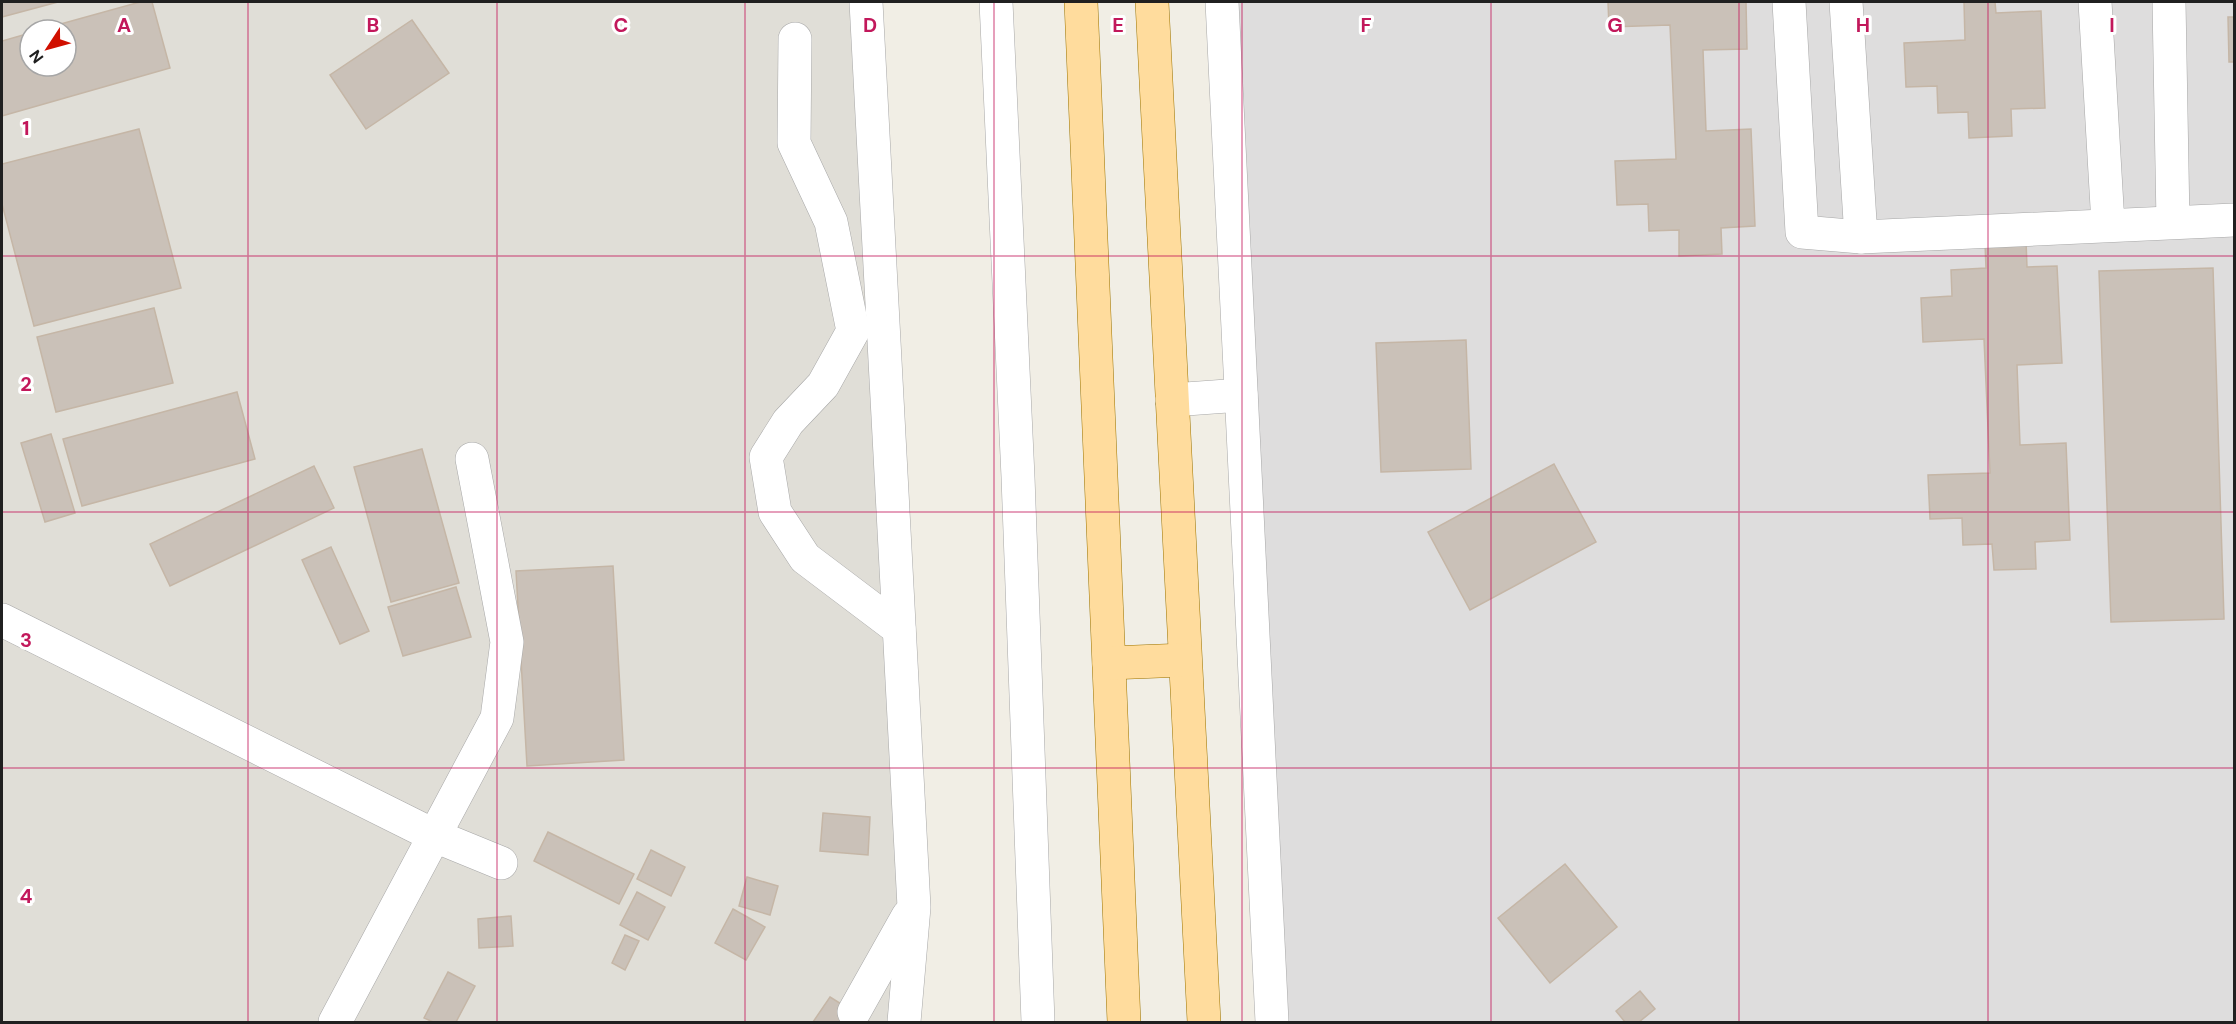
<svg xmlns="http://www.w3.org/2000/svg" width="2236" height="1024" viewBox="0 0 2236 1024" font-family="'DM Sans',sans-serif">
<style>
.residential{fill:#dedddd}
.airport{fill:#e0ded7;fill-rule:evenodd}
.building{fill:#cac1b8;stroke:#c5b6a6;stroke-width:1.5}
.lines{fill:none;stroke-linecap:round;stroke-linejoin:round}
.minor-casing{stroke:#a7a7a7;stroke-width:34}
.major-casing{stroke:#9c7400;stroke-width:34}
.minor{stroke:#fff;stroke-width:33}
.major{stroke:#ffdc9d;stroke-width:33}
.grid{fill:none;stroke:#c2185b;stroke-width:1.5;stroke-opacity:0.55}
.grid-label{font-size:20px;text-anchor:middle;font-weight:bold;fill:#c2185b;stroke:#fff;stroke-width:6;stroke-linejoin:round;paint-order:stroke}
</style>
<rect width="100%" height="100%" fill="#f1eee5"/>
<!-- residential -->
<path class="residential" d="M1228,2H2234V1022H1284Z"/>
<!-- airport -->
<path class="airport" d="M2,2H866L904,1022H2ZM30,30H66V66H30Z"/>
<!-- building -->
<g class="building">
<path d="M2,2H58L2,17Z"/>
<path d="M140,2H152L170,68L2,116V41L30,33V66H66V30H39Z"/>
<path d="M1608,2H1746L1747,49L1703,50L1706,131L1751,129L1755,226L1721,228L1722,254L1679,256V230L1649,231L1648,204L1617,205L1615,161L1676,159L1670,25L1609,27Z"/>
<path d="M1964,2H1995L1996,13L2041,11L2045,108L2011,109L2012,136L1969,138L1968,112L1938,113L1937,86L1906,87L1904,43L1965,40Z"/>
<path d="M2228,17H2234V62H2229Z"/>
<path d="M412,20L449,73L366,129L330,75Z"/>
<path d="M139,129L181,288L34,326L2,204V164Z"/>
<path d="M2026,241L2027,267L2057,266L2062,363L2017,365L2020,445L2066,443L2070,540L2035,542L2036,569L1994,570L1992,544L1963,545L1962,518L1930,519L1928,475L1990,473L1984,339L1923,342L1921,298L1952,296L1951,270L1986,268L1985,243Z"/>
<path d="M2213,268L2224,619L2111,622L2099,271Z"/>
<path d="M154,308L173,383L56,412L37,337Z"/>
<path d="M1466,340L1471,469L1381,472L1376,343Z"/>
<path d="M237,392L255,459L82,506L63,439Z"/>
<path d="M51,434L75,513L45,522L21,443Z"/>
<path d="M422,449L459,583L391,602L354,467Z"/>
<path d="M1554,464L1596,542L1470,610L1428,532Z"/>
<path d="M314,466L334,508L170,586L150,544Z"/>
<path d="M331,547L369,631L340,644L302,560Z"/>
<path d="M613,566L624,760L527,766L516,571Z"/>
<path d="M456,587L471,637L403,656L388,607Z"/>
<path d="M823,813L870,817L868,855L820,851Z"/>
<path d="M548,832L634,874L619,904L534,861Z"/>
<path d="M651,850L685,867L671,896L637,879Z"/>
<path d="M1565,864L1617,927L1550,983L1498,918Z"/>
<path d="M747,877L778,886L770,915L739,906Z"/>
<path d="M637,892L665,907L648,940L620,925Z"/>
<path d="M733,909L765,927L746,960L715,943Z"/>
<path d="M511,916L513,946L479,948L478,919Z"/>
<path d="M625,935L639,941L625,970L612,963Z"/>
<path d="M448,972L475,986L456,1022H433L424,1018Z"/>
<path d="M1640,991L1655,1009L1639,1022H1625L1616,1011Z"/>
<path d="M830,997L870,1022H813Z"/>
</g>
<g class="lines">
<defs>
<g id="minor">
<path d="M866,2L914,907L904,1022"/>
<path d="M996,2L1018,477L1038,1022"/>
<path d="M1222,2L1272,1022"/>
<path d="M1789,2L1802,232L1861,237L2234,220"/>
<path d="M1846,2L1861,237"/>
<path d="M2095,2L2108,224"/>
<path d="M2169,2L2173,222"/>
<path d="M795,39L794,143L831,222L853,331L823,385L788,422L766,457L775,512L805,558L899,629"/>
<path d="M1172,400L1241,395"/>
<path d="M2,620L435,836L501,863"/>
<path d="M854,1012L908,916"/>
<path d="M335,1022L497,718L507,642L472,459"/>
</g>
<g id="major">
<path d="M1081,2L1124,1022"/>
<path d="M1152,2L1204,1022"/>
<path d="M1109,663L1185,660"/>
</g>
</defs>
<!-- minor casing -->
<use href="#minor" class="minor-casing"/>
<!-- major casing -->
<use href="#major" class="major-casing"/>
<!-- minor -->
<use href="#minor" class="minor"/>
<!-- major -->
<use href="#major" class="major"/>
</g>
<!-- grid -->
<path class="grid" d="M248,2V1022M497,2V1022M745,2V1022M994,2V1022M1242,2V1022M1491,2V1022M1739,2V1022M1988,2V1022M2,256H2234M2,512H2234M2,768H2234"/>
<g class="grid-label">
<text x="124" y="32">A</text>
<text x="373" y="32">B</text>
<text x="621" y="32">C</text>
<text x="870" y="32">D</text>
<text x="1118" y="32">E</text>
<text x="1366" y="32">F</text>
<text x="1615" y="32">G</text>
<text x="1863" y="32">H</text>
<text x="2112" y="32">I</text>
<text x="26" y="135">1</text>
<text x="26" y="391">2</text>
<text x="26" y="647">3</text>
<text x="26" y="903">4</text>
</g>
<!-- border -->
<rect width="2236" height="1024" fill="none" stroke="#202020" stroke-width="6"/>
<!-- north arrow -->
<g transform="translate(48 48) rotate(234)"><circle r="28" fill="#ffffff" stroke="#a6a6a6" stroke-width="1.5"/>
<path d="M0-4.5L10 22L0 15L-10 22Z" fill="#d00f00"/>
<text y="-9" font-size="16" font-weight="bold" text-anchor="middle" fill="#202020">N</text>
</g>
</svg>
